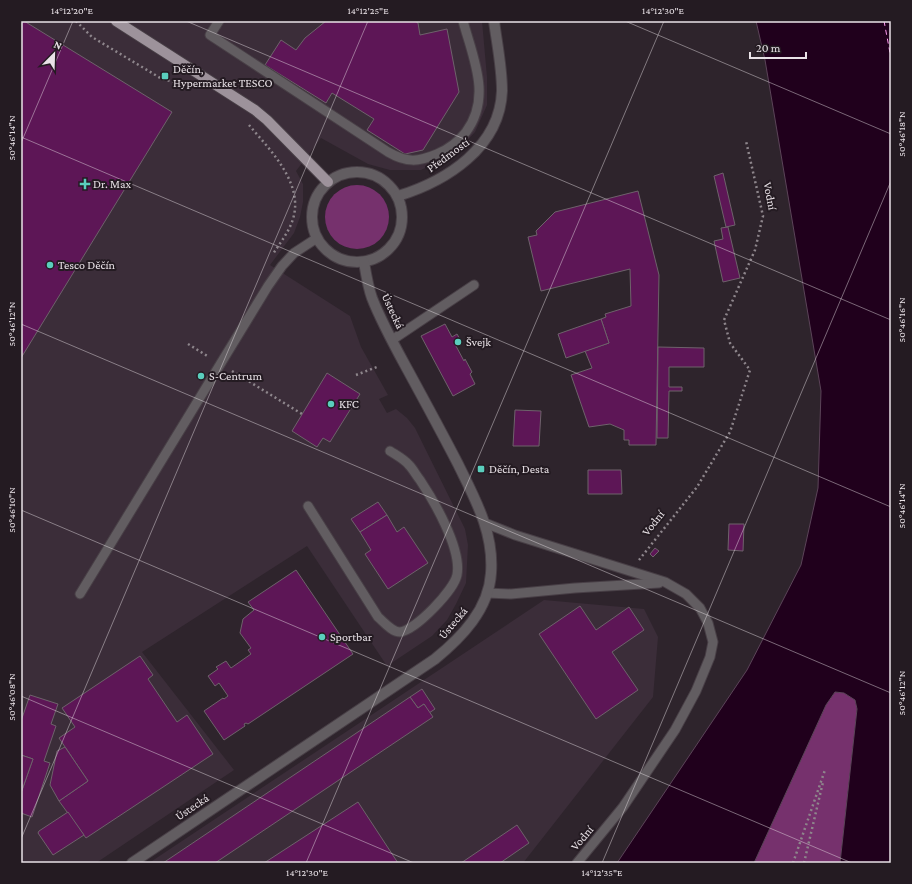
<svg xmlns="http://www.w3.org/2000/svg" width="912" height="884" viewBox="0 0 912 884" font-family="'Crimson Pro',serif">
<style>
.built{fill:#3b2d39}
.green{fill:#76316d}
.water{fill:#20001c;stroke:#5c4459}
.lines{fill:none;stroke-linecap:round;stroke-linejoin:round}
.ferry{stroke:#fe9aef;stroke-width:1;stroke-dasharray:5 4;stroke-linecap:butt}
.building{fill:#5d1656;stroke:#6e626b}
.service-casing{stroke:#483f46;stroke-width:11}
.minor-casing{stroke:#483f46;stroke-width:12}
.tertiary-casing{stroke:#483f46;stroke-width:12}
.primary-casing{stroke:#483f46;stroke-width:12}
.path{stroke:#8e868c;stroke-width:2.5;stroke-dasharray:2 3;stroke-linecap:butt}
.service{stroke:#625d61;stroke-width:9}
.minor{stroke:#625d61;stroke-width:10}
.tertiary{stroke:#625d61;stroke-width:10}
.primary{stroke:#9d929b;stroke-width:10}
.ticks{fill:none;stroke:#e9e2e7;stroke-width:1;stroke-opacity:0.45}
.poi-dot{fill:#5acebd;stroke:#241b22;stroke-width:1.5}
.labels{text-anchor:middle;dominant-baseline:central;stroke-width:4;stroke-linejoin:round;paint-order:stroke}
.poi-label{font-size:12px;fill:#e9e2e7;stroke:#241b22;text-anchor:start}
.street-label{font-size:12px;fill:#e9e2e7;stroke:#241b22}
.neatline{fill:none;stroke:#e9e2e7;stroke-width:1.5}
.ticks-label{font-size:10px;text-anchor:middle;fill:#e9e2e7}
</style>
<rect width="100%" height="100%" fill="#2e242c"/>
<!-- built -->
<g class="built">
<path d="M21,21H482L487,77V105L475,132L455,153L421,170H390L368,164L321,138L296,171L303,184V202L300,217L294,233L270,265L350,316L361,347L388,395L379,399L387,413L396,409L407,418L415,428L465,529L468,545L466,583L456,604L447,620L432,636L387,666L307,546L142,652L234,770L96,863H21Z"/>
<path d="M544,600L644,609L658,637L653,697L523,863H149Z"/>
</g>
<!-- green -->
<g class="green">
<circle cx="357" cy="217" r="32"/>
<path d="M835,692L844,693L855,700L857,709L840,863H754L826,705Z"/>
</g>
<!-- water -->
<path class="water" d="M756,21H891V863H840L857,709L855,700L844,693L835,692L826,705L754,863H617L747,670L801,565L818,488L821,391L765,60Z"/>
<g class="lines">
<!-- ferry -->
<path class="ferry" d="M884,21L891,58"/>
</g>
<!-- building -->
<g class="building">
<path d="M21,21H24L172,112L21,358Z"/>
<path d="M326,21H415L418,23L420,35L447,29L459,92L423,150L405,154L367,130L374,119L332,93L326,103L265,65L281,40L296,50L305,38Z"/>
<path d="M723,173L735,225L726,227L714,176Z"/>
<path d="M638,191L659,275L656,445H629V440H624V430L610,424L589,427L571,375L592,368L585,351L609,343L601,319L606,317L605,314L631,306L630,269L541,291L528,237L537,235L536,231L555,212Z"/>
<path d="M728,227L740,278L723,282L714,241L723,239L721,228Z"/>
<path d="M601,319L609,343L566,358L558,334Z"/>
<path d="M445,324L452,337L457,334L462,343L456,346L464,361L465,359L472,372L470,374L475,384L453,396L421,336Z"/>
<path d="M658,347L704,348V367H669V387H682V391H669L668,438H657Z"/>
<path d="M327,373L360,394L330,442L323,438L317,447L292,431Z"/>
<path d="M515,410L541,411L539,446H513Z"/>
<path d="M588,470H621L622,494H588Z"/>
<path d="M378,502L387,515L360,532L351,519Z"/>
<path d="M387,515L397,532L404,527L428,563L388,589L365,554L371,550L360,532Z"/>
<path d="M729,524H744L743,551L728,550Z"/>
<path d="M655,548L659,551L653,557L650,554Z"/>
<path d="M296,570L353,654L248,724L246,723L244,724L245,726L224,740L204,711L223,698L224,699L228,696L219,683L215,686L208,676L218,669L216,667L226,661L231,668L251,654L248,650L251,648L240,633L243,619L254,610L248,602Z"/>
<path d="M580,606L596,630L629,607L644,630L612,652L638,690L596,719L539,634Z"/>
<path d="M140,656L153,675L148,679L177,722L187,715L213,754L86,838L59,801L88,781L59,738L75,727L62,708Z"/>
<path d="M422,689L435,709L429,713L424,704L418,708L410,697Z"/>
<path d="M30,695L58,704L51,724L56,726L44,761L50,763L32,817L21,813V793L33,759L21,755V721Z"/>
<path d="M410,697L418,708L424,704L433,717L215,863H163Z"/>
<path d="M65,747L88,781L59,801L50,785L57,751Z"/>
<path d="M21,755L33,759L21,793Z"/>
<path d="M358,802L398,863H264Z"/>
<path d="M68,812L84,835L53,855L38,833L39,831Z"/>
<path d="M517,825L529,843L500,863H461Z"/>
</g>
<g class="lines">
<defs>
<g id="service">
<path d="M219,21L210,35L388,152C407,163 418,162 437,154C449,149 458,142 466,132C492,97 473,58 463,21"/>
<path d="M392,340L474,285"/>
<path d="M308,506L378,617C384,622 392,632 400,632C416,630 454,590 457,575C462,549 434,501 420,480C416,475 413,469 409,465C404,459 396,455 390,451"/>
<path d="M485,523L515,535L665,582L686,594L700,608L708,623L713,642L710,657L696,691L675,730L623,807L577,863"/>
<path d="M487,593L511,594L575,588L659,583"/>
<path d="M80,594L268,286L282,266L294,253L317,238"/>
</g>
<g id="minor">
<circle cx="357" cy="217" r="45"/>
<path d="M132,863L435,659C462,637 489,609 491,573C494,532 475,499 458,464C441,431 423,398 405,365C393,343 381,321 372,298C368,287 366,274 364,262"/>
</g>
<path id="tertiary" d="M398,196C447,181 500,147 502,91C502,67 497,44 494,21"/>
<path id="primary" d="M116,21L255,110L267,120L328,182"/>
</defs>
<!-- service casing -->
<use href="#service" class="service-casing"/>
<!-- minor casing -->
<use href="#minor" class="minor-casing"/>
<!-- tertiary casing -->
<use href="#tertiary" class="tertiary-casing"/>
<!-- primary casing -->
<use href="#primary" class="primary-casing"/>
<!-- path -->
<g class="path">
<path d="M76,21L92,37L162,79L188,85"/>
<path d="M249,125C270,150 304,183 293,219C289,232 280,243 273,254"/>
<path d="M188,344L209,357"/>
<path d="M232,371L302,414"/>
<path d="M356,375L377,367"/>
<path d="M639,560L697,487L730,432L750,370L730,343L724,320L755,250L763,216L746,141"/>
<path d="M793,863L825,770"/>
<path d="M804,863L823,782"/>
</g>
<!-- service -->
<use href="#service" class="service"/>
<!-- minor -->
<use href="#minor" class="minor"/>
<!-- tertiary -->
<use href="#tertiary" class="tertiary"/>
<!-- primary -->
<use href="#primary" class="primary"/>
</g>
<!-- ticks -->
<path class="ticks" d="M186,21L891,320M625,21L891,134M21,137L891,507M21,143L73,21M21,324L891,693M21,510L852,863M21,696L414,863M21,839L368,21M306,863L664,21M602,863L891,181"/>
<!-- markers -->
<g class="poi-dot">
<rect x="161" y="72" width="8" height="8" rx="2"/>
<path d="M83 178h4v4h4v4h-4v4h-4v-4h-4v-4h4z"/>
<circle cx="50" cy="265" r="4"/>
<circle cx="458" cy="342" r="4"/>
<circle cx="201" cy="376" r="4"/>
<circle cx="331" cy="404" r="4"/>
<rect x="477" y="465" width="8" height="8" rx="2"/>
<circle cx="322" cy="637" r="4"/>
</g>
<g class="labels">
<!-- poi labels -->
<g class="poi-label">
<text x="173" y="69">Děčín,<tspan x="173" dy="14">Hypermarket TESCO</tspan></text>
<text x="93" y="184">Dr. Max</text>
<text x="58" y="265">Tesco Děčín</text>
<text x="466" y="342">Švejk</text>
<text x="209" y="376">S-Centrum</text>
<text x="339" y="404">KFC</text>
<text x="489" y="469">Děčín, Desta</text>
<text x="330" y="637">Sportbar</text>
</g>
<!-- street labels -->
<g class="street-label">
<text transform="translate(448 155) rotate(-36)">Předmostí</text>
<text transform="translate(770 196) rotate(79)">Vodní</text>
<text transform="translate(393 311) rotate(65)">Ústecká</text>
<text transform="translate(653 523) rotate(-52)">Vodní</text>
<text transform="translate(453 623) rotate(-50)">Ústecká</text>
<text transform="translate(192 807) rotate(-34)">Ústecká</text>
<text transform="translate(582 838) rotate(-50)">Vodní</text>
</g>
</g>
<!-- border -->
<rect width="912" height="884" fill="none" stroke="#241b22" stroke-width="44"/>
<!-- north arrow -->
<g transform="translate(54 54) rotate(23)" stroke="#241b22" stroke-width="3" paint-order="stroke">
<path d="M0-3L7 15L0 10L-7 15Z" fill="#e9e2e7"/>
<text y="-6" font-size="11" font-weight="bold" text-anchor="middle" fill="#e9e2e7">N</text>
</g>
<!-- scale -->
<path d="M750 52v6h56v-6" fill="none" stroke="#e9e2e7" stroke-width="2"/>
<text x="756" y="52" font-size="12" fill="#e9e2e7" stroke="#241b22" stroke-width="3" paint-order="stroke">20 m</text>
<rect x="22" y="22" width="868" height="840" class="neatline"/>
<g class="ticks-label">
<text x="72" y="14">14°12'20"E</text>
<text x="368" y="14">14°12'25"E</text>
<text x="663" y="14">14°12'30"E</text>
<text transform="translate(901 134) rotate(-90)" y="4">50°46'18"N</text>
<text transform="translate(11 138) rotate(-90)" y="4">50°46'14"N</text>
<text transform="translate(901 320) rotate(-90)" y="4">50°46'16"N</text>
<text transform="translate(11 324) rotate(-90)" y="4">50°46'12"N</text>
<text transform="translate(901 506) rotate(-90)" y="4">50°46'14"N</text>
<text transform="translate(11 510) rotate(-90)" y="4">50°46'10"N</text>
<text transform="translate(901 693) rotate(-90)" y="4">50°46'12"N</text>
<text transform="translate(11 697) rotate(-90)" y="4">50°46'08"N</text>
<text x="307" y="876">14°12'30"E</text>
<text x="602" y="876">14°12'35"E</text>
</g>
</svg>
